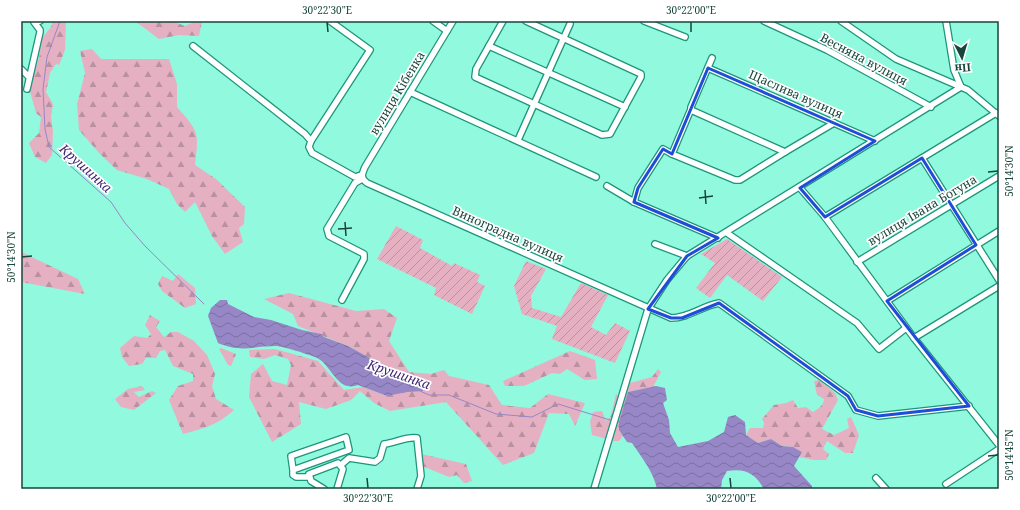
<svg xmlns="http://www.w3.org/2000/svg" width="1020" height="510" viewBox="0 0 1020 510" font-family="'Noto Serif',serif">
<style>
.forest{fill:url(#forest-firs)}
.garden{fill:url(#garden-furrows)}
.water{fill:url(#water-waves)}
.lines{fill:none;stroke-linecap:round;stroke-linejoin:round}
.stream{stroke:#9787c6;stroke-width:1}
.minor-casing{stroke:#1d957d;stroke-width:8}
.minor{stroke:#fff;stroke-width:5.5}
.marked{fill:none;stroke:#1d4ed8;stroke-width:3;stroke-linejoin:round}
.ticks{fill:none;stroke:#18453b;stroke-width:1.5}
.labels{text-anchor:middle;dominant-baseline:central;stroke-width:3.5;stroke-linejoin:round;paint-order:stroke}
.street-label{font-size:12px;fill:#18453b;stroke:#fff}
.water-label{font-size:13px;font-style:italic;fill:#412672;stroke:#fff}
.neatline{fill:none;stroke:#18453b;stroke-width:1.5}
.ticks-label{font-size:10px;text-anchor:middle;fill:#18453b}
</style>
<defs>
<pattern id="forest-firs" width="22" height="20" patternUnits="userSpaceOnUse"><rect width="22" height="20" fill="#e6b0c3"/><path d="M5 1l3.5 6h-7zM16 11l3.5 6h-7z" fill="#b991a0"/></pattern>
<pattern id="garden-furrows" width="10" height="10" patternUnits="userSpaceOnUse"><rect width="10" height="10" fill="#e6b0c3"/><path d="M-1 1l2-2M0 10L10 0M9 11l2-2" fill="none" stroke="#b991a0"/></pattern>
<pattern id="water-waves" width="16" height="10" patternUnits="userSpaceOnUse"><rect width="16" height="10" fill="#9787c6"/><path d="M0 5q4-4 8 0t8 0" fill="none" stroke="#7a70a2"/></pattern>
</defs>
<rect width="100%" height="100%" fill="#90f9de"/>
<!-- forest -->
<g class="forest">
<path d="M53,21H66L65,50L59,65L56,64L50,73L46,92L53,104L51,117L53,131L52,155L46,163L35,157L29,143L39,133L41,117L36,113L29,88L39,58L42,38L51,27Z"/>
<path d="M135,21H172L185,26L194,22L202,21L199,36L179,35L159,39Z"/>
<path d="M92,49L101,59H169L177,84V107C199,132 199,132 195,165L216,179L245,207L244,224L239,228L243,242L225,254L212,236L195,202L185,212L177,204L169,189L147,179L117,170L100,154L79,130L77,104L85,73L80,51Z"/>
<path d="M21,252L78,279L85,294L21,282Z"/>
<path d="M178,274L195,288L196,304L185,308L162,291L158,284L162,276L173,281Z"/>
<path d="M289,293L356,311L384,309L397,318L389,341L409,372L431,374L444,370L449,376L489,385L502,405L530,408L548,394L585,403L575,426L569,414L549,413L534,453L503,465L446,402L390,411L374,403L360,391L351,400L326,409L299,402L301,424L272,442L249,397L251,374L263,364L272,381L287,385L291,365L288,359L275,355L264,359L250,357L249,350L275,349L318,361L344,390L363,387L387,396L422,379L408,378L401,375L348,346L298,326L293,314L264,299Z"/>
<path d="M150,315L160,321L156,327L164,337L171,332H178L194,341L207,355L215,374L212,386L216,399L234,410C219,424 203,429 183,434L169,400L178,386L193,381V374L173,366L165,350L160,351L156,358H146L142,364L129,366L122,357L120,348L134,336L147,338L151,334L145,325Z"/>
<path d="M221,348L236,354L231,366L228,365L219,349Z"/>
<path d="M570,351L595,360L597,379L585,380L567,369L560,374L552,373L524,386H505L503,381Z"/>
<path d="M658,369L661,372L653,387L628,392L619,430L623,436L619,441H613L611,439L626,384L652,377Z"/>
<path d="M819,380L835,393L838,400L822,429L834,435L849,428L847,419L851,417L859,435L853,453H845L827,441L823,449L829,454L826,460H814L799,457L802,452L793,447L782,446L771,439L758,443L746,435L750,428H763L764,423L762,419L774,405L786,403L793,400L798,408L806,407L813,412C818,409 824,405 824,399L817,395L814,381Z"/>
<path d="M142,386L145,390L134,392L139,397L152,391L156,393L134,410L121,407L115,399L128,389Z"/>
<path d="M616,394L618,396L607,439L592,435L590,422L593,412L602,411L606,421L611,416Z"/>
<path d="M421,454L466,464L472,481L464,483L457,475L449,477L422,466Z"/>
</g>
<!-- garden -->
<g class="garden">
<path d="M396,226L423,240L420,248L452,266L454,263L480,275L477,282L485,286L472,314L434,295L436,288L377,259Z"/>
<path d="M727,239L782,277L763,301L727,275L710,298L696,288L715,263L701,254Z"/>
<path d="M526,261L546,269L531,296L532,308L561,317L581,283L608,295L591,327L606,335L615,323L630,331L615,363L552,339L557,326L522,314L514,286Z"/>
</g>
<!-- water -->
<g class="water">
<path d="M220,300H227L228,304L254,317L271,320L302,330L321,334L324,337L348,346L401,375L408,378L422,379L423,391L407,392L387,396L358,385C337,393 331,364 317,358C311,355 282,346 276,346C252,346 242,353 218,343L208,316L211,308Z"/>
<path d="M656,386L665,388L667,400L663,403L669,420L670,433L678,447L708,441L724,432L728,417L735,415L745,422L746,435L758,443L771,439L782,446L793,447L802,452L794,466L812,486V489H764C755,473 745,468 727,471L722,480L721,489H657C653,471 642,458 632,443L627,442L619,430V422L628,392Z"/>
</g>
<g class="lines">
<!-- stream -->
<g class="stream">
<path d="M60,21L47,57L43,89L45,129L49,147L111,202L125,223L145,246L204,304"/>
<path d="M420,391L429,395H449L496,414L532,417L558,404L610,420"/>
<path d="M617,422H619"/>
</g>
<defs>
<g id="minor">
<path d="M433,21L447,31"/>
<path d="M453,21L365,167C362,174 360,178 367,183L671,318C689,318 702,306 719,303L848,396L856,410L878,416L969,406"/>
<path d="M503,21L476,69L475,77L602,135L610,134L641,77V74L526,21"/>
<path d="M644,21L685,37"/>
<path d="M764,21L827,50L931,107"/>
<path d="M841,21L896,59L968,90L999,116"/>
<path d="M946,21L954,70L961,87"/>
<path d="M193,46L305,134L311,141L309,147L312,153L355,177L361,175"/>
<path d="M489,46L625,107"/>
<path d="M712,58L691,107V110L785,152L834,123"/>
<path d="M708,68L875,141"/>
<path d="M21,69L29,77"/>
<path d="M27,89L40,32V30L34,22L40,21"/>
<path d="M410,92L596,177"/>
<path d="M691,109L672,154L735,180H740L785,152"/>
<path d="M518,140L570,24"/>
<path d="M311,141L370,50L330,21"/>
<path d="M922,158L999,280"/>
<path d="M607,186L634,202L718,238"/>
<path d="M800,188L825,217L914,338L999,445"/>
<path d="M634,202L638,188L663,149L672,154"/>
<path d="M825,217L996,113"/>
<path d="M727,233L857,323L879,349L906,328"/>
<path d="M655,244L687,256"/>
<path d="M857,262L999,176"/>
<path d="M342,300L364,259V254L329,236L327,229L355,183L362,179"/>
<path d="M887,301L999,231"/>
<path d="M914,338L999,286"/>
<path d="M341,465L349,458L375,462L380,458L384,444C395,443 407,436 417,438L421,476L417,489"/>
<path d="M293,470L291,456L346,437L349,450L293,470V475L296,477H309"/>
<path d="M876,478L886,489"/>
<path d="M946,484L999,449"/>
<path d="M324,489L311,481L309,474L338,463L343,469L337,489"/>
<path d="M594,489L648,309L667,280L687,256L961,87"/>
</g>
</defs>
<!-- minor casing -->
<use href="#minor" class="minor-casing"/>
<!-- minor -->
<use href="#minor" class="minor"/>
</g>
<!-- marked area -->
<path class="marked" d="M708,68L875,141L800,188L825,217L922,158L976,245L887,301L969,406L878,416L856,410L848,396L719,303L682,318H671L648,309L687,256L718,238L634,202L638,188L663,149L672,154Z"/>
<!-- ticks -->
<path class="ticks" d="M327,22L328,32M691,22V32M988,172L998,171M705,190L706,204M699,198L713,196M345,222L346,236M338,229L352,228M22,257L32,256M988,456L998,455M367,478L368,488M730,478L731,488"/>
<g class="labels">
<!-- street labels -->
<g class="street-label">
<text transform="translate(864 59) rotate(28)">Весняна вулиця</text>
<text transform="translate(397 93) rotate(-59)">вулиця Кібенка</text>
<text transform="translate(796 94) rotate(24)">Щаслива вулиця</text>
<text transform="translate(922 210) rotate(-31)">вулиця Івана Богуна</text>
<text transform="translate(508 234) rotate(24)">Виноградна вулиця</text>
</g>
<!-- water labels -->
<g class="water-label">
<text transform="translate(86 168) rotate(42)">Крушинка</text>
<text transform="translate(399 374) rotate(19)">Крушинка</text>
</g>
</g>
<!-- border -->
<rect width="1020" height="510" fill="none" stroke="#ffffff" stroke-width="44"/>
<!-- north arrow -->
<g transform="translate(962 58) rotate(175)" stroke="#ffffff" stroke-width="3" paint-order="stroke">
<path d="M0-3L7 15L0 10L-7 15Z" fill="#18453b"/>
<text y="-6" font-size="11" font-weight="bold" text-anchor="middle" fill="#18453b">Пн</text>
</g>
<rect x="22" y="22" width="976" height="466" class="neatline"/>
<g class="ticks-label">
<text x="327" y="14">30°22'30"E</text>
<text x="691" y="14">30°22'00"E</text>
<text transform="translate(1009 171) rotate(-90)" y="4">50°14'30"N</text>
<text transform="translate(11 257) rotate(-90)" y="4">50°14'30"N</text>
<text transform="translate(1009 455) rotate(-90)" y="4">50°14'45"N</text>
<text x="368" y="502">30°22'30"E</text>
<text x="731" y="502">30°22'00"E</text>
</g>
</svg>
